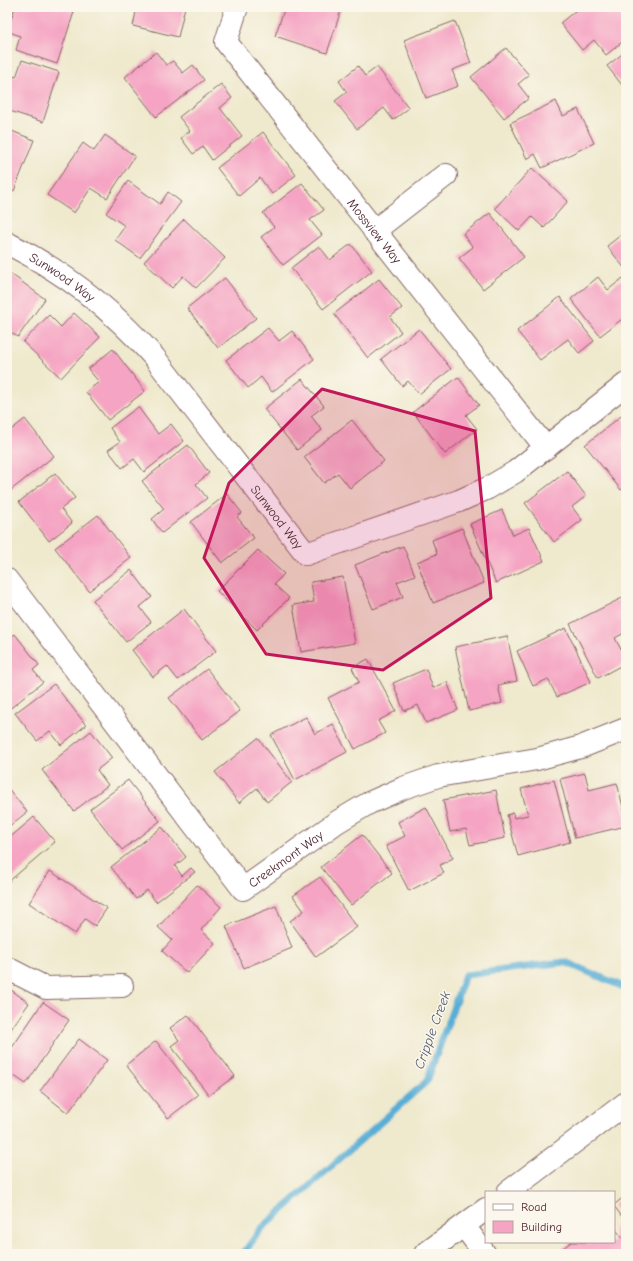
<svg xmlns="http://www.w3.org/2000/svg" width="633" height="1261" viewBox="0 0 633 1261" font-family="'Comic Neue',sans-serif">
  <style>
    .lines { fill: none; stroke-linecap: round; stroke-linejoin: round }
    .stream { stroke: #59aed5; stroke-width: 7 }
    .building { fill: #f5a4c3 }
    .street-casing { stroke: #846664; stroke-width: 24 }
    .secondary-casing { stroke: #846664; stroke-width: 24 }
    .street { stroke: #fff; stroke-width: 22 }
    .secondary { stroke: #fff; stroke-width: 22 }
    .marked { fill: #c2185b; fill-opacity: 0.2; stroke: #c2185b; stroke-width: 3; stroke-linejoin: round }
    .labels { text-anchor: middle; stroke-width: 3; stroke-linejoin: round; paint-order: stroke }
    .street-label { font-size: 13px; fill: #4a1f2b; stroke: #fbf7ec }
    .water-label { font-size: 14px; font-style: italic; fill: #50586f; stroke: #fbf7ec }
  </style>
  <rect width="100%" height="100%" fill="#fbf7ec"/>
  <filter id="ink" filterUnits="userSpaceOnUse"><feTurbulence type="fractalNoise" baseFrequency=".025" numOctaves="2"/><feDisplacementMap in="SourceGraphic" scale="8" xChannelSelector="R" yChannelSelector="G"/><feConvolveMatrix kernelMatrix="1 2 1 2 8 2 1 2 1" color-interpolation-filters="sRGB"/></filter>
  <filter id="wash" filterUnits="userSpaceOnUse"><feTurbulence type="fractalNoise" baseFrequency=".012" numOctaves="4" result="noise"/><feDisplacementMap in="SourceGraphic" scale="16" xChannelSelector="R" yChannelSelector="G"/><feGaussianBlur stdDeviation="0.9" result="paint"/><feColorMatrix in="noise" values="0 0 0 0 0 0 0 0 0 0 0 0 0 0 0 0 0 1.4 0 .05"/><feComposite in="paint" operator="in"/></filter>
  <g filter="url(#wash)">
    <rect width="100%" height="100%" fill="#efe9cd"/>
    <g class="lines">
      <path class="stream" d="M 243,1254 L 261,1229 L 427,1081 L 465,975 L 565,962 L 626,988"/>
    </g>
    <g id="blocks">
      <path class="building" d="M 15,7 L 60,7 L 74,12 L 57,64 L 16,50 L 20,36 L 7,31 Z
        M 137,7 L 185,7 L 178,37 L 133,26 Z
        M 285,7 L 342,7 L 327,53 L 275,36 Z
        M 580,7 L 626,7 L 626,39 L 606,55 L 594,40 L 582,50 L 560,23 Z
        M 455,21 L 471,63 L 452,70 L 458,86 L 426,98 L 404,40 Z
        M 506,48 L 529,75 L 518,84 L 529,98 L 504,118 L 471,77 Z
        M 626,51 L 626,90 L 607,66 Z
        M 156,52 L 166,65 L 173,61 L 183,73 L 193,65 L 204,80 L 156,117 L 125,77 Z
        M 22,60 L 59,72 L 43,122 L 7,110 L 7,74 L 16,77 Z
        M 358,66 L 365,76 L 377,67 L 409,108 L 393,120 L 384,108 L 357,129 L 335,101 L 347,92 L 339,81 Z
        M 221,84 L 232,98 L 220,108 L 242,136 L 212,160 L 203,147 L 193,154 L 181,138 L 190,131 L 179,117 Z
        M 556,101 L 563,116 L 578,109 L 594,143 L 542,168 L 535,154 L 527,159 L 510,123 Z
        M 7,129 L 34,140 L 14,191 L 7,188 Z
        M 263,132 L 296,175 L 272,194 L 260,178 L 239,196 L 217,168 Z
        M 105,135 L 135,156 L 107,198 L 91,188 L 74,213 L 47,195 L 83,143 L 94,151 Z
        M 532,168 L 568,201 L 544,228 L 532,217 L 519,231 L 495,208 Z
        M 128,181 L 160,204 L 168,192 L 181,202 L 140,258 L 115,240 L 125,226 L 106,213 Z
        M 302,183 L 324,210 L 310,220 L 322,235 L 283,265 L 261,237 L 274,227 L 263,213 Z
        M 490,213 L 524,257 L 483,289 L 459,258 L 473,247 L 463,234 Z
        M 184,219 L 225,258 L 196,288 L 183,276 L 172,288 L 144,262 Z
        M 626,231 L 626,270 L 607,246 Z
        M 351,244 L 372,271 L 323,309 L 291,268 L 319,246 L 330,260 Z
        M 7,271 L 45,299 L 18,337 L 7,330 Z
        M 598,277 L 608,290 L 623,278 L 626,281 L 626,316 L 600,336 L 571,299 Z
        M 225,278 L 256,318 L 218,348 L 187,308 Z
        M 379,279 L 402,308 L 390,317 L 401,332 L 368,358 L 334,314 Z
        M 560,297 L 594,341 L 579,353 L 568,339 L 540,360 L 517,331 Z
        M 74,313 L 100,337 L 61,378 L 23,342 L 49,315 L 61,327 Z
        M 268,328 L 279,341 L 292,331 L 314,359 L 272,392 L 261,377 L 248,388 L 226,360 Z
        M 419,329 L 451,369 L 419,394 L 408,381 L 402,386 L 381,359 Z
        M 113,349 L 145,391 L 108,420 L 86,392 L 99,382 L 88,369 Z
        M 458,377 L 479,405 L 466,415 L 477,429 L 445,454 L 413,412 Z
        M 302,379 L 324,406 L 311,416 L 322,430 L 297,450 L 264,409 Z
        M 138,407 L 158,434 L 171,424 L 184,441 L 144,472 L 134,459 L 122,468 L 108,450 L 120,442 L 110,428 Z
        M 621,416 L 626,422 L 626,486 L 621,490 L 585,445 Z
        M 25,419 L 54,456 L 11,490 L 7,485 L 7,433 Z
        M 352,420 L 384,461 L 350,488 L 338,473 L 324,483 L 304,457 Z
        M 188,445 L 209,473 L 196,484 L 207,498 L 162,533 L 152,519 L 164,509 L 142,481 Z
        M 567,471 L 586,496 L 572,507 L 582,520 L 554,542 L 525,503 Z
        M 55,473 L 75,498 L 61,509 L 72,523 L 49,541 L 19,502 Z
        M 227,494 L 242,513 L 237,517 L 254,538 L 222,563 L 191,522 Z
        M 502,510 L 513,535 L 529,528 L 544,561 L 496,583 L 470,524 Z
        M 98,515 L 131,558 L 89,591 L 55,548 Z
        M 462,528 L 484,583 L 433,603 L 417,562 L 437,554 L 432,540 Z
        M 403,546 L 415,575 L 397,582 L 403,597 L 373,609 L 355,565 Z
        M 258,550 L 284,574 L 274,584 L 289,598 L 257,630 L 217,591 Z
        M 131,570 L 152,597 L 140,607 L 151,622 L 126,642 L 93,600 Z
        M 343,577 L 355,643 L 301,652 L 293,605 L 314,602 L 311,582 Z
        M 626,596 L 626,632 L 615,638 L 626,659 L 626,663 L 598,678 L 570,624 Z
        M 184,609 L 216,651 L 178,680 L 167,666 L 153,677 L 132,650 Z
        M 7,624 L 11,629 L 7,632 Z
        M 566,628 L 591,682 L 557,697 L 548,679 L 533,686 L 517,651 Z
        M 15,634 L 39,665 L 33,670 L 43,682 L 7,711 L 7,640 Z
        M 507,636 L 517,681 L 498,685 L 502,703 L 469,711 L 455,647 Z
        M 368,659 L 396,711 L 378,721 L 385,733 L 355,749 L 328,698 L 359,682 L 352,668 Z
        M 207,669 L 240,711 L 202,740 L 169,698 Z
        M 426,669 L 433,688 L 447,682 L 458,710 L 426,723 L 418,705 L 404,711 L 393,683 Z
        M 54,684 L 86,725 L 61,745 L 50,731 L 37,741 L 15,713 Z
        M 306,717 L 315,734 L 333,724 L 347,752 L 295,780 L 271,735 Z
        M 91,731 L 112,758 L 97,770 L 108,785 L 74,811 L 42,770 Z
        M 258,738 L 292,782 L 267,802 L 257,788 L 239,803 L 215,772 Z
        M 585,773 L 589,790 L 617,783 L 626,819 L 626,826 L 575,838 L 560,779 Z
        M 128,780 L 160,821 L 122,850 L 90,809 Z
        M 554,780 L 570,842 L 518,856 L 507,815 L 513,813 L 514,818 L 528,815 L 521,789 Z
        M 7,787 L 27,812 L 7,828 Z
        M 496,790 L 505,838 L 470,845 L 466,829 L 450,832 L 443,800 Z
        M 426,807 L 453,858 L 440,865 L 444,873 L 409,891 L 386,846 L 405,836 L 398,822 Z
        M 34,817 L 55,842 L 7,883 L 7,840 Z
        M 162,827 L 186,857 L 175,866 L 182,876 L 191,868 L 195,872 L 156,902 L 147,890 L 136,899 L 111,867 Z
        M 362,835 L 392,873 L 351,905 L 321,867 Z
        M 50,871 L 107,908 L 95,926 L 85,919 L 75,934 L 29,903 Z
        M 320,877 L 357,927 L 316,957 L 290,921 L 304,911 L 293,896 Z
        M 197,885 L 221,907 L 201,930 L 215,943 L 187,973 L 162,951 L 172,940 L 158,927 Z
        M 276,906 L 292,948 L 244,968 L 226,926 Z
        M 7,987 L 29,1003 L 7,1035 Z
        M 43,1002 L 69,1020 L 26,1084 L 7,1071 L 7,1055 Z
        M 188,1015 L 235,1076 L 209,1095 L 171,1046 L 179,1040 L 170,1028 Z
        M 79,1039 L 107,1060 L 68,1113 L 40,1091 Z
        M 156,1041 L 198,1095 L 168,1118 L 126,1065 Z
        M 626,1195 L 626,1222 L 614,1206 L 614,1205 Z
        M 614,1227 L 626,1243 L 626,1254 L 555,1254 L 571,1242 L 614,1242 Z"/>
    </g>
  </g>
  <g filter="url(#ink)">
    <use href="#blocks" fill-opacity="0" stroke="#846664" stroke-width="1"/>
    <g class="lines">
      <defs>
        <g id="street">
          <path id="s1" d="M 237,7 L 226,42 L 546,448"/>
          <path d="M 374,231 L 446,175"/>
          <path id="s2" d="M 7,243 C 65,272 112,309 154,357 L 306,554 L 459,501 L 488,488 L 515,472 L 626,384"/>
          <path id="s3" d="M 7,580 L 243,889 L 337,822 L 369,803 L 403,788 L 438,776 L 537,759 L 581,747 L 626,729"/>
          <path d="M 7,968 L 46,988 L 122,986"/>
          <path d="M 464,1226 L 485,1254"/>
        </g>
        <path id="secondary" d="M 508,1192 L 626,1103
          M 425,1254 L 486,1209"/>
      </defs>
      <use href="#street" class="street-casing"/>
      <use href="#secondary" class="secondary-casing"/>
      <use href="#street" class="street"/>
      <use href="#secondary" class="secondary"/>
    </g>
  </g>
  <path class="marked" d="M 322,389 L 475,431 L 491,598 L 383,670 L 266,654 L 204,558 L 229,483 Z"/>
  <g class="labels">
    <g class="street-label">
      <text dy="5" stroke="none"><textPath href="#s1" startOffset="277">Mossview Way</textPath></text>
      <text dy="5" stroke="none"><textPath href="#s2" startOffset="65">Sunwood Way</textPath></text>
      <text dy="5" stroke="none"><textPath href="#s2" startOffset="389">Sunwood Way</textPath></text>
      <text dy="5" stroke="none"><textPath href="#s3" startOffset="441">Creekmont Way</textPath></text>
    </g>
    <g class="water-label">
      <text transform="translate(432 1030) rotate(-70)" y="5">Cripple Creek</text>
    </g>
  </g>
  <rect width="633" height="1261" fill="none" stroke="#fbf7ec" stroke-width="24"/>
  <rect x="485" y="1191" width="130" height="52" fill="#fbf7ec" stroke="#b4a19f"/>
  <rect x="493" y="1204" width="20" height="6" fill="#ffffff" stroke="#b4a19f"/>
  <text x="521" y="1211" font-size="12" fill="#4a1f2b">Road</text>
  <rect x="493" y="1221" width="20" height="12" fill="#f5a4c3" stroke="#b4a19f"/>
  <text x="521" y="1231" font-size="12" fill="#4a1f2b">Building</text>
</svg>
